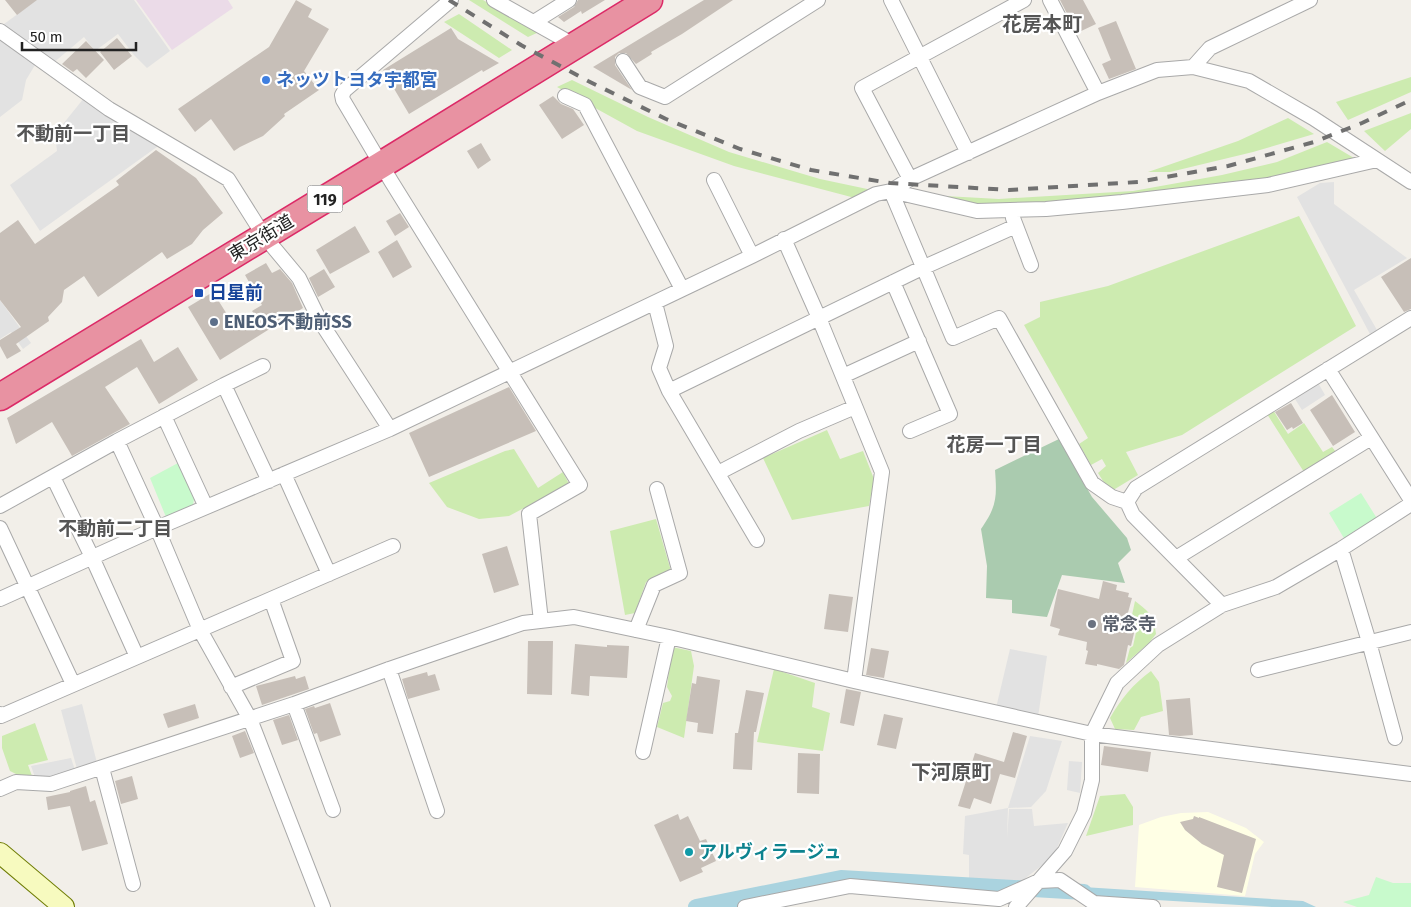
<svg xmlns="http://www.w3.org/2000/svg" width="1411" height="907" viewBox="0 0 1411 907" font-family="'Fira Sans','Noto Sans JP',sans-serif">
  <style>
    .industrial { fill: #ebdbe8 }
    .education { fill: #ffffe5 }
    .grass { fill: #cdebb0 }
    .cemetery { fill: #aacbaf }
    .park { fill: #c8facc }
    .parking { fill: #e2e2e2 }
    .water { fill: #aad3df }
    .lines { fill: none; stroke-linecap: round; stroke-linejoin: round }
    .canal { stroke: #aad3df; stroke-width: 16 }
    .building { fill: #c7bfb8 }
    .street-casing { stroke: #a9a9a9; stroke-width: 16 }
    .secondary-casing { stroke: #707d05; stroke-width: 22 }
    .highway-casing { stroke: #dc2a67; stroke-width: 29 }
    .street { stroke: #fff; stroke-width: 14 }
    .secondary { stroke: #f7fabf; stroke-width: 20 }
    .highway { stroke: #e892a2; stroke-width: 26 }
    .rail { stroke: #707070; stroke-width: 4; stroke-dasharray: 10 10; stroke-linecap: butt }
    .shop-dot { fill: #3f7fe0; stroke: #fff; stroke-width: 2 }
    .transit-dot { fill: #1a4fb4; stroke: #fff; stroke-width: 2 }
    .service-dot { fill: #5c6f8a; stroke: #fff; stroke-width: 2 }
    .worship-dot { fill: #6b7280; stroke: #fff; stroke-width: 2 }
    .culture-dot { fill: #0f9aa8; stroke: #fff; stroke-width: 2 }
    .labels { text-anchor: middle; stroke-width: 4.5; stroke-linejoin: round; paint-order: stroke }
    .shield { fill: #fff; stroke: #646464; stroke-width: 1 }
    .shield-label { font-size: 16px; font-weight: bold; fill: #222 }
    .shop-label { font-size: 18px; font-weight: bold; fill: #366cbe; stroke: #fff; text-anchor: start }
    .street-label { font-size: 18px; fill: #222; stroke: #fff }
    .transit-label { font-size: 18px; font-weight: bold; fill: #164399; stroke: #fff; text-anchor: start }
    .service-label { font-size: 18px; font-weight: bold; fill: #4e5e75; stroke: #fff; text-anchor: start }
    .worship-label { font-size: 18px; font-weight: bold; fill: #5b616d; stroke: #fff; text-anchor: start }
    .culture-label { font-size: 18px; font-weight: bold; fill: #0d838f; stroke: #fff; text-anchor: start }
    .neighbourhood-label { font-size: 19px; font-weight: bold; fill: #555; stroke: #fff }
    .quarter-label { font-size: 20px; font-weight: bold; fill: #555; stroke: #fff }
  </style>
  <rect width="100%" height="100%" fill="#f2efe9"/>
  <path class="industrial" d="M 136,0 L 228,0 L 233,8 L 172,50 Z"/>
  <path class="education" d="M 1208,812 L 1246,828 L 1264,842 L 1255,854 L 1245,896 L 1135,887 L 1139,825 L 1161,817 L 1181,813 Z"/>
  <path class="grass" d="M 469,0 L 483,0 L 539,32 L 528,37 Z
    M 459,14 L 512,50 L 499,58 L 444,22 Z
    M 1411,77 L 1411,92 L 1348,120 L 1336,102 Z
    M 572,80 L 648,117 L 729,152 L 820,179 L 872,190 L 855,198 L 734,166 L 637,131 L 557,87 Z
    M 1411,113 L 1411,129 L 1385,151 L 1364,131 Z
    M 1288,118 L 1314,134 L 1253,152 L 1170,172 L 1148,172 L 1238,141 Z
    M 1327,142 L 1359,161 L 1268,181 L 1064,204 L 975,204 L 927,195 L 999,199 L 1133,191 L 1222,175 L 1277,162 Z
    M 1299,216 L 1356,326 L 1182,435 L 1126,452 L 1138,475 L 1110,492 L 1098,473 L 1106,466 L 1102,459 L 1091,465 L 1079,444 L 1088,438 L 1024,325 L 1040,317 L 1040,302 L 1108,286 Z
    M 1273,410 L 1288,434 L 1304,423 L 1323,452 L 1332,447 L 1336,452 L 1304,472 L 1267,414 Z
    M 827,430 L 840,459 L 863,451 L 874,479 L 869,506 L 792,520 L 763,458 Z
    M 514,449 L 538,488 L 563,472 L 569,484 L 509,516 L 479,519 L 447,507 L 429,483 L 505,451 Z
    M 656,519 L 671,571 L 646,582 L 635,613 L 625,615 L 610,531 Z
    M 1135,601 C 1150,612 1154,617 1156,634 L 1149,643 L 1126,663 L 1130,648 L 1133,646 L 1137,628 L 1132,615 Z
    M 672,647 L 691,651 L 694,666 L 684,738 L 657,727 L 663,703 L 670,701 L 672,696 L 667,687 Z
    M 774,669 L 815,683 L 812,707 L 830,713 L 823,751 L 757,742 Z
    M 1151,671 L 1159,682 L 1163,711 L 1141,717 L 1134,730 L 1115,729 L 1110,718 C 1121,699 1133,684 1151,671 Z
    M 35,723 L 48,760 L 28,765 L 32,776 L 18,775 L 10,771 L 2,748 L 2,736 Z
    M 1125,794 L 1133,807 L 1133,825 L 1086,836 L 1100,796 Z"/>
  <path class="cemetery" d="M 1059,439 L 1092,497 L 1127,538 L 1131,550 L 1118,563 L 1125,583 L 1062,575 L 1047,617 L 1012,613 L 1012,600 L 986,598 L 987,566 L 981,529 C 997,506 997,497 995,470 Z"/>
  <path class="park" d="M 178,463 L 194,499 L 193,505 L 166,517 L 150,478 Z
    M 1361,493 L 1378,520 L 1345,540 L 1329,513 Z
    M 1376,877 L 1393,883 L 1411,883 L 1411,907 L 1357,907 L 1343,902 L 1369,895 Z"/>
  <path class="parking" d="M 27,0 L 134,0 L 170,51 L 147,68 L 134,55 L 118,34 L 95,51 L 84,37 L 52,64 L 0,27 L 30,5 Z
    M 0,39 L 29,60 L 35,65 L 26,80 L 22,100 L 0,117 Z
    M 84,98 L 161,144 L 40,231 L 10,185 L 57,151 L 55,134 Z
    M 1334,182 L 1334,204 L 1407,258 L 1354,290 L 1377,330 L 1370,334 L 1297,197 L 1320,183 Z
    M 0,300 L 31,343 L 23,349 L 11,332 L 0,339 Z
    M 1317,381 L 1325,395 L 1302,410 L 1293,396 Z
    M 1010,649 L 1047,656 L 1038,717 L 996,708 Z
    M 82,704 L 97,763 L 77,769 L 61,710 Z
    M 1030,736 L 1062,741 L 1046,791 L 1031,807 L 1008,808 L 1007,839 L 1009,809 L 1032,809 L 1034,826 L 1068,823 L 1053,857 L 1019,883 L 969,880 L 969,855 L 963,854 L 965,816 L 1008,808 Z
    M 71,758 L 75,770 L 47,777 L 35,777 L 31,766 Z
    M 1069,761 L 1082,762 L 1080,793 L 1067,790 Z"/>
  <path class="water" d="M 1083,887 L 1303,901 L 1316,907 L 1272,907 L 1091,896 Z"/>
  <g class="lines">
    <path class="canal" d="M 696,907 L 841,878 L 1084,892"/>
  </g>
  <path class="building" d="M 5,0 L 37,0 L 17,15 Z
    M 296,0 L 312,9 L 308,17 L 329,29 L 304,71 L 319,90 L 284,114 L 285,116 L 263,136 L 240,147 L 234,151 L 211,119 L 195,132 L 178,109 L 269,47 Z
    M 578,0 L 605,0 L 582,14 L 581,11 L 564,22 L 558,17 L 574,7 Z
    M 704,0 L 733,0 L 682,34 L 651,52 L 652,54 L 636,64 L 626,53 L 619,53 L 615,57 L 615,65 L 632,90 L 593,67 Z
    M 1060,0 L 1083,0 L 1096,24 L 1077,33 Z
    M 1116,21 L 1136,69 L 1109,79 L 1102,64 L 1111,60 L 1098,28 Z
    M 451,28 L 458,39 L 499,63 L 483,72 L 482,70 L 409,114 L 383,70 Z
    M 117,38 L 132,56 L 114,70 L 100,52 Z
    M 86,41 L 104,60 L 86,78 L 77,69 L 73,72 L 62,64 Z
    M 553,96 L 561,104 L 573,109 L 584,125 L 562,139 L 539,105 Z
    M 481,143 L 491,160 L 478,169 L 467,151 Z
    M 156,150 L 196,178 L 223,213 L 203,230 L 192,244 L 167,259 L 162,252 L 98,297 L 84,276 L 64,290 L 62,302 L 48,317 L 49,321 L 16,344 L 21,351 L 7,359 L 0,346 L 0,340 L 21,327 L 0,300 L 0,233 L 18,220 L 35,244 L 119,185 L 116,181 Z
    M 400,213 L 409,227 L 395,236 L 386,221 Z
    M 355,226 L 370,252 L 330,274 L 316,250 Z
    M 397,240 L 412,267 L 393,278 L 378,252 Z
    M 1411,258 L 1411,309 L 1404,312 L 1381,277 Z
    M 266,263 L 272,273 L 280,269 L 292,283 L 303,308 L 220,360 L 188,307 L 213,292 L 235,327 L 255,315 L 252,311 L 262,305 L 245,275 Z
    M 324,269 L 335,287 L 318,297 L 309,278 Z
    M 141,339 L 154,362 L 178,347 L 198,380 L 159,404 L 137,367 L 105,387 L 130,424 L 72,456 L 52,422 L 16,444 L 7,418 Z
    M 509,387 L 536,431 L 429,477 L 409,433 Z
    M 1332,395 L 1355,432 L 1333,446 L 1310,410 Z
    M 1291,403 L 1303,423 L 1293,429 L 1292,427 L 1287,430 L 1275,412 Z
    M 507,546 L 519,585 L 494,593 L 482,554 Z
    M 1103,581 L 1117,585 L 1116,590 L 1129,593 L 1128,597 L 1132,598 L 1126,620 L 1134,621 L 1133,628 L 1135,629 L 1131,646 L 1128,645 L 1124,665 L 1119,669 L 1097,664 L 1097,666 L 1085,664 L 1088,651 L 1086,650 L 1087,642 L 1058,635 L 1060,629 L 1050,626 L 1058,589 L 1099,599 Z
    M 829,594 L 853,597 L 848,632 L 824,629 Z
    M 528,641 L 553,641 L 552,695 L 527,694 Z
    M 575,644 L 607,647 L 607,645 L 629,646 L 627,678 L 590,676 L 589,696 L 571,694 Z
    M 871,648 L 889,651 L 884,678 L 866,675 Z
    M 427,672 L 428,676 L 435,674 L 440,690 L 408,699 L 402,679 Z
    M 295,676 L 296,679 L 305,676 L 309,689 L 262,705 L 256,686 Z
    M 697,676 L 720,680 L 713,734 L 697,732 L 698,723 L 686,721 L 692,683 L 696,684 Z
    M 846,689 L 861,692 L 854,726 L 840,723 Z
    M 746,690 L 764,693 L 756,732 L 754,732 L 752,770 L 733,769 L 735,733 L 738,733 Z
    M 1190,698 L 1193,735 L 1180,736 L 1169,735 L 1166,700 Z
    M 330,703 L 341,735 L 320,742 L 317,733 L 314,734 L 305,709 L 314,706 L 315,708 Z
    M 195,704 L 199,718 L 168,728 L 163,714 Z
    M 884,714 L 903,718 L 896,749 L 877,745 Z
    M 289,715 L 298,740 L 282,745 L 273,720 Z
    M 245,731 L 254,753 L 240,758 L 232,736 Z
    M 1013,732 L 1027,736 L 1015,778 L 1000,774 L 991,804 L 974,798 L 970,809 L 958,806 L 975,753 L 1004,762 Z
    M 1104,746 L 1151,752 L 1148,772 L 1101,765 Z
    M 798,753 L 820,754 L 819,794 L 797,793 Z
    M 132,776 L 138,799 L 121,804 L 115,781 Z
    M 86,786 L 90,802 L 95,800 L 108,844 L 82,851 L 70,806 L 48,810 L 46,797 L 70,792 L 70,791 Z
    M 678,814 L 680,820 L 688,816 L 700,841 L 706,839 L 716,861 L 701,868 L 703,872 L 680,882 L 654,825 Z
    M 1194,816 L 1199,818 L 1199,817 L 1256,839 L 1242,893 L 1217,887 L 1224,855 L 1202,844 L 1185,830 L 1180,822 L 1193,819 Z"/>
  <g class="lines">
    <defs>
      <path id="street" d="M 451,0 L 345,90 L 342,95 L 343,100 L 391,181 L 580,485 L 529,514 L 541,621
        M 494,0 L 574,45
        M 891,0 L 968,153
        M 1050,0 L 1098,93
        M 534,22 L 569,0
        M 0,31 L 109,109 L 228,179 L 264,236 L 299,278 L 320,321 L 390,429
        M 623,61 L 640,87 L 665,97 L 818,0
        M 1193,67 L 1249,81 L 1313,118 L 1411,182
        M 565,96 L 585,105 L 682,289
        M 910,179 L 862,88 L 1024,0
        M 714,180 L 752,256
        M 891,191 L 953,338 L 999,318 L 1092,483 L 1112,497 L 1127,502 L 1133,515 L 1222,605
        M 891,191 L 977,211 L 1046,209 L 1122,202 L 1268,185 L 1377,160
        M 1013,218 L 1031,265
        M 784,239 L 819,318 L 882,472 L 854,681
        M 893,282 L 950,414 L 910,431
        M 655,303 L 666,346 L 659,368 L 669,391 L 757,540
        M 263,366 L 224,385 L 269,481
        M 1328,369 L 1411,500
        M 843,376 L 919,341
        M 669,391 L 922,268 L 1016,226
        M 164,416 L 206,507
        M 117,441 L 157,528 L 200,630 L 250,719 L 323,907
        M 718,473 L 799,431 L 855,407
        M 284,474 L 329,574
        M 53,477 L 92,557 L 137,657
        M 1127,502 L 1136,488 L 1411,318
        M 0,506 L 117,441 L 224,385
        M 0,528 L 73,684
        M 1341,549 L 1369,642 L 1395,738
        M 1176,558 L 1371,438
        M 0,599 L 157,528 L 390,429 L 752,256 L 876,194 L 891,191 L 910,179 L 1098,93 L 1157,70 L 1193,67 L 1210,48 L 1310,0
        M 636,630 L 654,585 L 680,573 L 657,489
        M 389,669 L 437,811
        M 1258,670 L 1411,632
        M 231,687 L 293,661 L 271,599 L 393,546
        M 294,704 L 333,810
        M 0,714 L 1,716 L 271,599
        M 643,752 L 669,637
        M 102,768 L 133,884
        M 0,789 L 16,782 L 51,784 L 294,704 L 389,669 L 523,623 L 574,617 L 669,637 L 854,681 L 1092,734 L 1411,774
        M 745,907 L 850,886 L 999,899 L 1039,881 L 1060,880 L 1094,903 L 1153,907
        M 1016,907 L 1065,851 L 1084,813 L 1092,780 L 1092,734 L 1117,683 L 1158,645 L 1222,605 L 1276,587 L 1341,549 L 1411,504"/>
      <path id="secondary" d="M 0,853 L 64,907"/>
      <path id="highway" d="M 0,397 L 381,165 L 649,0"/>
    </defs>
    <use href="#street" class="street-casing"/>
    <use href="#secondary" class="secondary-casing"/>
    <use href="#highway" class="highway-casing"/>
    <use href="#street" class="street"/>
    <use href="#secondary" class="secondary"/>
    <use href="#highway" class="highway"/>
    <path class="rail" d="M 449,0 L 521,45 L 588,81 L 666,119 L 740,149 L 811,170 L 890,183 L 1009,190 L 1138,182 L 1228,166 L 1314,142 L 1362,123 L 1411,100"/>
  </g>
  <circle class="shop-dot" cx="266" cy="80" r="5"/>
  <rect class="transit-dot" x="194" y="288" width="10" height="10" rx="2.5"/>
  <circle class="service-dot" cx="214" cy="322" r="5"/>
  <circle class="worship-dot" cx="1092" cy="624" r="5"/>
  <circle class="culture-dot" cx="689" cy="852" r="5"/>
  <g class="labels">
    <rect class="shield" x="307.5" y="185.5" width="35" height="27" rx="4"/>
    <g class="shield-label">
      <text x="325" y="205">119</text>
    </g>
    <g class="shop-label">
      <text x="276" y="86">ネッツトヨタ宇都宮</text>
    </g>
    <g class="street-label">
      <text transform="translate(261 238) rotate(-31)" y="6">東京街道</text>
    </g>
    <g class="transit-label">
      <text x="209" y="299">日星前</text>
    </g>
    <g class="service-label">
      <text x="224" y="328">ENEOS不動前SS</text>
    </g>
    <g class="worship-label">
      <text x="1102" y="630">常念寺</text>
    </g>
    <g class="culture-label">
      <text x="699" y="858">アルヴィラージュ</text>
    </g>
    <g class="neighbourhood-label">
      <text x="73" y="140">不動前一丁目</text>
      <text x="994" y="451">花房一丁目</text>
      <text x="115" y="535">不動前二丁目</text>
    </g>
    <g class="quarter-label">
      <text x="1042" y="31">花房本町</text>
      <text x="951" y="779">下河原町</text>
    </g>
  </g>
  <path d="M22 42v8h114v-8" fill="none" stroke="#222222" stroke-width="2.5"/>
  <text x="30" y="42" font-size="15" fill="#222222" stroke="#ffffff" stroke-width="4" paint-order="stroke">50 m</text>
</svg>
